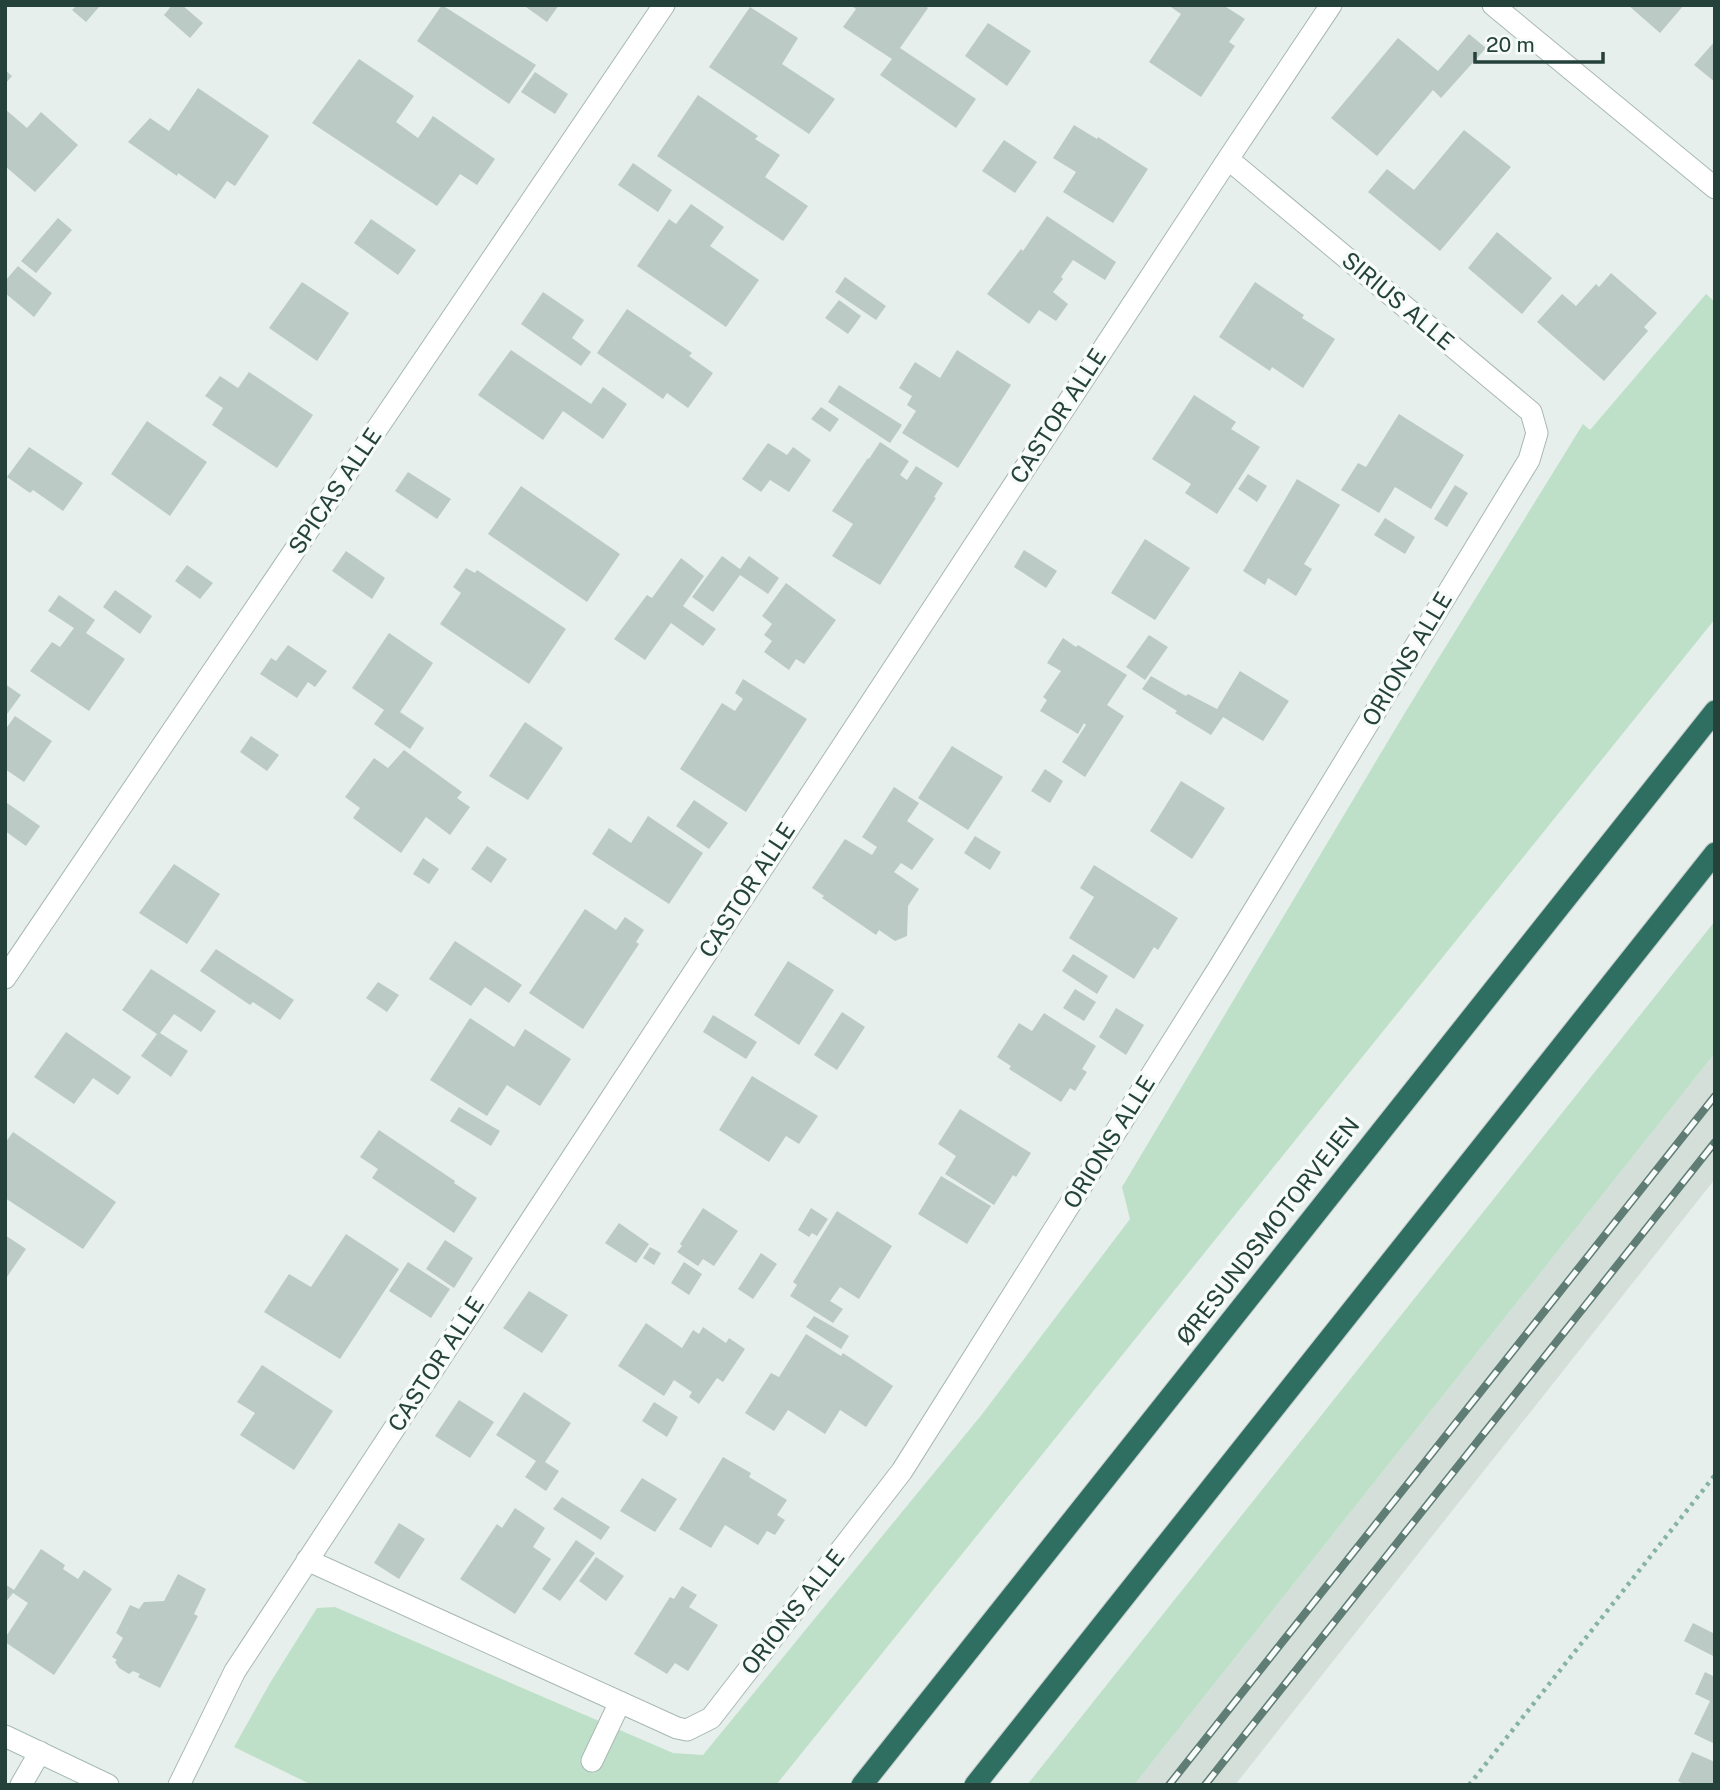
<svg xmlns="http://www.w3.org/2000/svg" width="1720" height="1790" viewBox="0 0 1720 1790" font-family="'Public Sans',sans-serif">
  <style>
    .built { fill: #d4dfda }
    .green { fill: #bfe0c8 }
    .building { fill: #bbcac4 }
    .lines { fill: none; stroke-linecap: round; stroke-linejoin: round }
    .lane-casing { stroke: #a8b8b2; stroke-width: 23 }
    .street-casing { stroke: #a8b8b2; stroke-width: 23 }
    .secondary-casing { stroke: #a4bbb3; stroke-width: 23 }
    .highway-casing { stroke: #c2cac8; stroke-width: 23 }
    .path { stroke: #86b3a5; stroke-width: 4.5; stroke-dasharray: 3.5 5; stroke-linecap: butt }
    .lane { stroke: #fff; stroke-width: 21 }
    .street { stroke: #fff; stroke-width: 21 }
    .secondary { stroke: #fff; stroke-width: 21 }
    .highway { stroke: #2f6f62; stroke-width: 21 }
    .rail-casing { stroke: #5f7d75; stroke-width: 8 }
    .rail { stroke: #f7fbf9; stroke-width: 5; stroke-dasharray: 16; stroke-linecap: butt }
    .labels { text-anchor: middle; stroke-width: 7; stroke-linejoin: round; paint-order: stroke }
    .street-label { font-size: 23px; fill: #24423a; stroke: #f7fbf9 }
  </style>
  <rect width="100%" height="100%" fill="#e6efeb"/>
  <path class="built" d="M 1715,1053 L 1715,1179 L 1235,1785 L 1134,1785 Z"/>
  <path class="green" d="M 1706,294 L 1715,302 L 1715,619 L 776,1785 L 312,1785 L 234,1747 L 270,1683 L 317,1608 L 335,1607 L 673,1753 L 703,1755 L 983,1413 L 1130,1219 L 1122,1187 L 1406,711 L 1583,424 L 1590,430 Z
    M 1715,921 L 1715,1053 L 1134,1785 L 1027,1785 Z"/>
  <path class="building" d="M 77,5 L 97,5 L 99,7 L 86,22 L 72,10 Z
    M 172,5 L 182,5 L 203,23 L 190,38 L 164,15 Z
    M 442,5 L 536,65 L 509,104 L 417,41 Z
    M 523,5 L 559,5 L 547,22 Z
    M 850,5 L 925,5 L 928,8 L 900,48 L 976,99 L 956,128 L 880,75 L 892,59 L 843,27 L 856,9 Z
    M 1168,5 L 1223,5 L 1245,19 L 1229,42 L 1235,46 L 1201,97 L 1149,62 L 1181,14 Z
    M 1628,5 L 1684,5 L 1660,33 Z
    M 750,7 L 798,38 L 782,64 L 835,99 L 809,134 L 709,67 Z
    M 988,23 L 1031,51 L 1007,86 L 965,56 Z
    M 1469,34 L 1486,48 L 1441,98 L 1433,90 L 1377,156 L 1331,118 L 1398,38 L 1438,71 Z
    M 1715,41 L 1715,82 L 1694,65 Z
    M 359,59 L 414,96 L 396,122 L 418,138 L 433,116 L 495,159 L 477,185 L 460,174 L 437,206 L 312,123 Z
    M 5,70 L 12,76 L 5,84 Z
    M 535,72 L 568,94 L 555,114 L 521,92 Z
    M 198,88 L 269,136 L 235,186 L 227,181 L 215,199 L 178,173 L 177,176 L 128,142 L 150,118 L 169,131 Z
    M 698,95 L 758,136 L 755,139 L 780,155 L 765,177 L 808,206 L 783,241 L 657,156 Z
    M 5,109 L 27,128 L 41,112 L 78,145 L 35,192 L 5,166 Z
    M 1074,125 L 1097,139 L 1098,137 L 1148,169 L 1113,223 L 1063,192 L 1076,172 L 1053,158 Z
    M 1464,130 L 1511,167 L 1440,251 L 1368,192 L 1387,169 L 1414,190 Z
    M 1004,140 L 1037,162 L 1015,193 L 982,171 Z
    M 633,163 L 672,190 L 658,212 L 618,185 Z
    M 691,204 L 724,227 L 710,246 L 759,280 L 726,327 L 637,266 L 669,219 L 676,224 Z
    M 1047,216 L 1116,262 L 1105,280 L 1073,260 L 1061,277 L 1063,279 L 1053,292 L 1068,304 L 1056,321 L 1039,310 L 1029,324 L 987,294 L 1021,249 L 1023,251 Z
    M 58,218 L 72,230 L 36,273 L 21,261 Z
    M 371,219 L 416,250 L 398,275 L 354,243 Z
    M 1497,232 L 1552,278 L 1522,314 L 1468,268 Z
    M 18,266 L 52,293 L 34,317 L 5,293 L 5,281 Z
    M 1611,273 L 1657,313 L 1644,327 L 1648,331 L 1604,381 L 1537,322 L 1562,294 L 1576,306 L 1596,284 L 1599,287 Z
    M 845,277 L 886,306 L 876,320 L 835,292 Z
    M 302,282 L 349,313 L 317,361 L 269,328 Z
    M 1255,282 L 1304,315 L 1302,318 L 1335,339 L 1303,388 L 1272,367 L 1270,371 L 1219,337 Z
    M 543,292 L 584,320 L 572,338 L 591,352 L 581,366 L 521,324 Z
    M 839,300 L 861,316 L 848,334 L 825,318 Z
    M 627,309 L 692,353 L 689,356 L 713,373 L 688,408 L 667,393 L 663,399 L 597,353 Z
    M 511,350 L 591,404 L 603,387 L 627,404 L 603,439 L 563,411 L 543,440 L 478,395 Z
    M 957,350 L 1011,385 L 958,468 L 902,433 L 916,411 L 907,405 L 912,396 L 899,388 L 915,362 L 940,378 Z
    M 249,372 L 313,415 L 277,468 L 212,425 L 223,408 L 205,396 L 220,376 L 238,388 Z
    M 839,385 L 902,425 L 890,443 L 828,402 Z
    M 1194,395 L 1236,422 L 1231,429 L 1260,447 L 1217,514 L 1185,493 L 1191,484 L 1152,459 Z
    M 821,407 L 839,419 L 830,432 L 811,419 Z
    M 1399,414 L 1464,455 L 1431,509 L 1395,487 L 1379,513 L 1341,490 L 1358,463 L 1366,467 Z
    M 147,421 L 207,462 L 170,516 L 111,474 Z
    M 880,442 L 909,461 L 900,475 L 907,480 L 916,466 L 943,483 L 934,497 L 936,498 L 880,585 L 832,556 L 853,524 L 832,511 L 868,458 L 869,459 Z
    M 768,443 L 787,455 L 793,447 L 811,460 L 789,492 L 770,480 L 761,492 L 742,479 Z
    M 29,447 L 83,483 L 63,511 L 33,490 L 30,493 L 7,477 Z
    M 408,472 L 451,499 L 437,519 L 395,491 Z
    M 1248,474 L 1267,486 L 1257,502 L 1238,489 Z
    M 1297,479 L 1340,505 L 1304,564 L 1312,569 L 1296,596 L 1268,578 L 1265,585 L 1243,571 Z
    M 1455,485 L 1468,493 L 1447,527 L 1434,519 Z
    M 521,486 L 620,554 L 587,602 L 488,534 Z
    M 1385,518 L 1415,537 L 1405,554 L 1374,535 Z
    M 1145,539 L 1190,568 L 1155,620 L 1111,593 Z
    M 1024,550 L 1057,571 L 1046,588 L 1014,567 Z
    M 346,551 L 385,578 L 372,599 L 332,571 Z
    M 722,556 L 740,569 L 749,556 L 779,578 L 768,594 L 740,575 L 713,612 L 692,597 Z
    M 681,558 L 704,576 L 683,606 L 716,629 L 703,646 L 671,623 L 645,660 L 614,639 L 647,595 L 652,598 Z
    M 187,565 L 213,583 L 200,599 L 175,581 Z
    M 466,568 L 475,573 L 477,570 L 566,629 L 529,684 L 440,624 L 461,593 L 453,587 Z
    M 786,583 L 836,620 L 804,664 L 796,659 L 789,670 L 764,652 L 772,641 L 764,635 L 772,624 L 762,616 Z
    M 115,590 L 152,616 L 140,634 L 103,607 Z
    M 59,595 L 95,620 L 86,633 L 125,659 L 89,711 L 30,671 L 52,642 L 60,647 L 74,628 L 48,611 Z
    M 389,633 L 433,663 L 400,712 L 424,728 L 410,749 L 374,724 L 384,710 L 352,688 Z
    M 1149,635 L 1168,647 L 1145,680 L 1126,667 Z
    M 1063,638 L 1076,647 L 1078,645 L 1127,675 L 1107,705 L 1124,716 L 1085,777 L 1062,762 L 1086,725 L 1084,723 L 1078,734 L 1040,711 L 1047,700 L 1043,697 L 1061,671 L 1047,663 Z
    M 288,645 L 327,671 L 315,687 L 308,682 L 297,698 L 260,674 L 271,658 L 276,661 Z
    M 1240,671 L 1289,701 L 1263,741 L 1223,717 L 1211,735 L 1175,713 L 1177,711 L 1142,689 L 1151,676 L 1186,696 L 1188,694 L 1217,709 Z
    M 743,679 L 807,719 L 746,812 L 680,769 L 722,703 L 735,711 L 743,699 L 735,693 Z
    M 5,684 L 21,695 L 7,714 L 5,712 Z
    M 15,716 L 52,741 L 24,782 L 5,769 L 5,730 Z
    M 525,722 L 563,748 L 528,800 L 489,776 Z
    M 251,736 L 279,755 L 267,771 L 240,752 Z
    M 952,746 L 1003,777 L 968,830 L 918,798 Z
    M 404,750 L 462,792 L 457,798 L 470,807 L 450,835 L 426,817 L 401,853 L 353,818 L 360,808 L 345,797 L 374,758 L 388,768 Z
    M 1045,769 L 1063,781 L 1050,803 L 1031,791 Z
    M 1181,781 L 1225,808 L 1192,859 L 1150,831 Z
    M 894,787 L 919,803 L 907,821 L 934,839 L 912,870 L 901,863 L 894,872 L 919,889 L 908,906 L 907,936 L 895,941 L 879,930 L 876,935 L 822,898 L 824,896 L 812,888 L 845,839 L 872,855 L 877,847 L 862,837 Z
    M 694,800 L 728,823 L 709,849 L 676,826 Z
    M 7,803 L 40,826 L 26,846 L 5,831 L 5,805 Z
    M 648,816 L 703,853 L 669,904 L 592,854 L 609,828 L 631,843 Z
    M 975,836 L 1001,852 L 990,870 L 964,853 Z
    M 487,846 L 507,859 L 491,883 L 471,869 Z
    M 423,858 L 439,869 L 429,884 L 413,874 Z
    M 174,864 L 220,894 L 187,944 L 139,913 Z
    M 1094,865 L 1178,918 L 1158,950 L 1154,947 L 1134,979 L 1069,938 L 1094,897 L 1080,888 Z
    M 585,909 L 616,930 L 625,917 L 644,930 L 636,942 L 639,944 L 583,1029 L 529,993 Z
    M 455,941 L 522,985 L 509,1003 L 485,987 L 471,1006 L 429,979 Z
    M 216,949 L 294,1000 L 280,1020 L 253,1002 L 250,1005 L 200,971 Z
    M 1073,954 L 1108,976 L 1097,994 L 1062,971 Z
    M 788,961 L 834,990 L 799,1045 L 754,1015 Z
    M 151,969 L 216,1011 L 201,1032 L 174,1014 L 160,1033 L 188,1051 L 171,1077 L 141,1056 L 157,1034 L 122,1010 Z
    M 378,982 L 399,995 L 387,1012 L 366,998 Z
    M 1075,989 L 1096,1002 L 1084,1021 L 1063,1008 Z
    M 1116,1008 L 1144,1025 L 1126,1055 L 1099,1037 Z
    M 842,1012 L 865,1027 L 837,1070 L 814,1055 Z
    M 1044,1013 L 1096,1046 L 1082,1069 L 1087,1072 L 1075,1091 L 1070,1088 L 1061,1102 L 1009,1069 L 1011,1066 L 997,1057 L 1019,1023 L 1032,1031 Z
    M 713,1015 L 757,1042 L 746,1059 L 703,1032 Z
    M 470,1018 L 514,1047 L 525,1029 L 571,1059 L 540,1106 L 507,1085 L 487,1116 L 430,1080 Z
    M 66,1032 L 131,1077 L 118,1095 L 93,1078 L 74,1104 L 34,1077 Z
    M 752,1076 L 818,1116 L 799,1144 L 786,1136 L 769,1162 L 719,1130 Z
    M 459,1107 L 500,1131 L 491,1146 L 450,1121 Z
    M 960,1109 L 1031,1153 L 1016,1177 L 1013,1175 L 994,1205 L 945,1174 L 956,1156 L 938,1144 Z
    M 379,1130 L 455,1181 L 454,1183 L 477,1198 L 454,1233 L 372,1178 L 378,1169 L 360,1157 Z
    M 13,1132 L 116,1202 L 83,1249 L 5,1198 L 5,1143 Z
    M 941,1176 L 991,1206 L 967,1244 L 918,1214 Z
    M 703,1208 L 738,1231 L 714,1266 L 703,1259 L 698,1266 L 677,1252 L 682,1246 L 680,1244 Z
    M 811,1208 L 828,1219 L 817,1236 L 812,1233 L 809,1237 L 798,1230 Z
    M 837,1211 L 892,1246 L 859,1299 L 840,1287 L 830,1301 L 843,1309 L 833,1323 L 790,1296 L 797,1285 L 793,1282 Z
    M 619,1223 L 649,1244 L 636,1263 L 605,1243 Z
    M 346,1234 L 399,1269 L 340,1359 L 264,1312 L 289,1274 L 311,1287 Z
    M 5,1235 L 26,1249 L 5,1280 Z
    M 445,1240 L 473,1258 L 454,1288 L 426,1269 Z
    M 650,1247 L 661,1253 L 654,1265 L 643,1258 Z
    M 761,1253 L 777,1264 L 753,1299 L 738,1289 Z
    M 408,1262 L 450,1289 L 431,1318 L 389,1291 Z
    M 684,1262 L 702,1274 L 689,1295 L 671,1283 Z
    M 529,1291 L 568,1315 L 542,1353 L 503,1328 Z
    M 814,1316 L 849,1336 L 841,1349 L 806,1327 Z
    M 646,1323 L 682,1348 L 693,1330 L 699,1334 L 703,1327 L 726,1343 L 729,1338 L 745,1349 L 723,1382 L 717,1378 L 699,1404 L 689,1397 L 692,1392 L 674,1380 L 664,1396 L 618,1366 Z
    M 806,1334 L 841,1356 L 843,1353 L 893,1386 L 866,1427 L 840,1410 L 825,1434 L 788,1410 L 774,1431 L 745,1413 L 771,1373 L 779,1377 Z
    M 262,1365 L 333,1411 L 294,1470 L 240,1435 L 255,1413 L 237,1402 Z
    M 524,1392 L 571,1423 L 545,1462 L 559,1471 L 546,1491 L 525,1477 L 536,1461 L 496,1435 Z
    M 459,1400 L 494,1422 L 470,1458 L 435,1436 Z
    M 654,1402 L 678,1417 L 667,1437 L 642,1421 Z
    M 723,1457 L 751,1473 L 749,1477 L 787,1500 L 777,1515 L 785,1520 L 775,1535 L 767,1531 L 758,1545 L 725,1525 L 711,1548 L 679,1529 Z
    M 642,1478 L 677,1499 L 655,1532 L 620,1511 Z
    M 562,1497 L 610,1527 L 601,1540 L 553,1509 Z
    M 515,1508 L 545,1528 L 533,1547 L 551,1559 L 515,1614 L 460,1579 L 497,1524 L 502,1528 Z
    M 399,1523 L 425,1539 L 399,1579 L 374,1563 Z
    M 576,1540 L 595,1553 L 560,1601 L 542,1589 Z
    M 41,1549 L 65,1565 L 63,1569 L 78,1579 L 84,1570 L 112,1589 L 54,1675 L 5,1642 L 5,1638 L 28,1603 L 13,1593 L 5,1603 L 5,1584 L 14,1590 Z
    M 596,1557 L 624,1576 L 606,1601 L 579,1581 Z
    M 178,1574 L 206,1589 L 194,1614 L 198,1616 L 160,1688 L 138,1677 L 140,1674 L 133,1671 L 129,1674 L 119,1668 L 115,1662 L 117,1660 L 112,1657 L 123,1638 L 116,1633 L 130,1605 L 139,1609 L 144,1602 L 164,1601 Z
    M 682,1586 L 697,1595 L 689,1607 L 718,1625 L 688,1671 L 675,1663 L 667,1674 L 634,1654 L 670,1597 L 674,1599 Z
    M 1693,1623 L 1715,1634 L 1715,1657 L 1684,1641 Z
    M 1705,1672 L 1715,1677 L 1715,1744 L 1694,1734 L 1710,1701 L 1695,1694 Z
    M 1692,1752 L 1715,1762 L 1715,1785 L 1685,1785 L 1678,1781 Z"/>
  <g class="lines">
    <defs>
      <path id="lane" d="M 21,1785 L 40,1752"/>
      <path id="street" d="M 1493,5 L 1715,188
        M 5,978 L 664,5
        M 307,1560 L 677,1728 L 687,1730 L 711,1718 L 902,1471 L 1220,966 L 1529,460 L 1537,433 L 1531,412 L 1228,159
        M 592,1761 L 620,1702
        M 179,1785 L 235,1671 L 1228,159 L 1331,5"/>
      <path id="secondary" d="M 5,1736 L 108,1785"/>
      <path id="highway" d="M 862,1785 L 1715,711
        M 975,1785 L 1715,853"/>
    </defs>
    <use href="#lane" class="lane-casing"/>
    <use href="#street" class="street-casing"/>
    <use href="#secondary" class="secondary-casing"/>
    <use href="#highway" class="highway-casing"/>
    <path class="path" d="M 1469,1785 L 1715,1475"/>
    <use href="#lane" class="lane"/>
    <use href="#street" class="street"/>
    <use href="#secondary" class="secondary"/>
    <use href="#highway" class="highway"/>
    <defs>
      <path id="rail" d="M 1169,1785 L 1715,1096
        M 1205,1785 L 1715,1142"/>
    </defs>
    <use href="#rail" class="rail-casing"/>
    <use href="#rail" class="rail"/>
  </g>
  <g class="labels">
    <g class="street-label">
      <text transform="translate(1398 301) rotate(40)" y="8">SIRIUS ALLE</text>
      <text transform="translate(1058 416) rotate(-57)" y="8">CASTOR ALLE</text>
      <text transform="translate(335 491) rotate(-56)" y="8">SPICAS ALLE</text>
      <text transform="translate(1407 659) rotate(-59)" y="8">ORIONS ALLE</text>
      <text transform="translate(747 890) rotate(-57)" y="8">CASTOR ALLE</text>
      <text transform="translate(1109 1142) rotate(-58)" y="8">ORIONS ALLE</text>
      <text transform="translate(1268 1231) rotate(-52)" y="8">ØRESUNDSMOTORVEJEN</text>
      <text transform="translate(436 1364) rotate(-57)" y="8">CASTOR ALLE</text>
      <text transform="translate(793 1612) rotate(-52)" y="8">ORIONS ALLE</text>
    </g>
  </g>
  <rect width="1720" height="1790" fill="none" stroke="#24423a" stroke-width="14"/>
  <path d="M1475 52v10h128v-10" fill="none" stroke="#24423a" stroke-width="3.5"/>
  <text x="1486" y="52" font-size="21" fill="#24423a" stroke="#f7fbf9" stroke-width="5" paint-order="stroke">20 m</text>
</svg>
